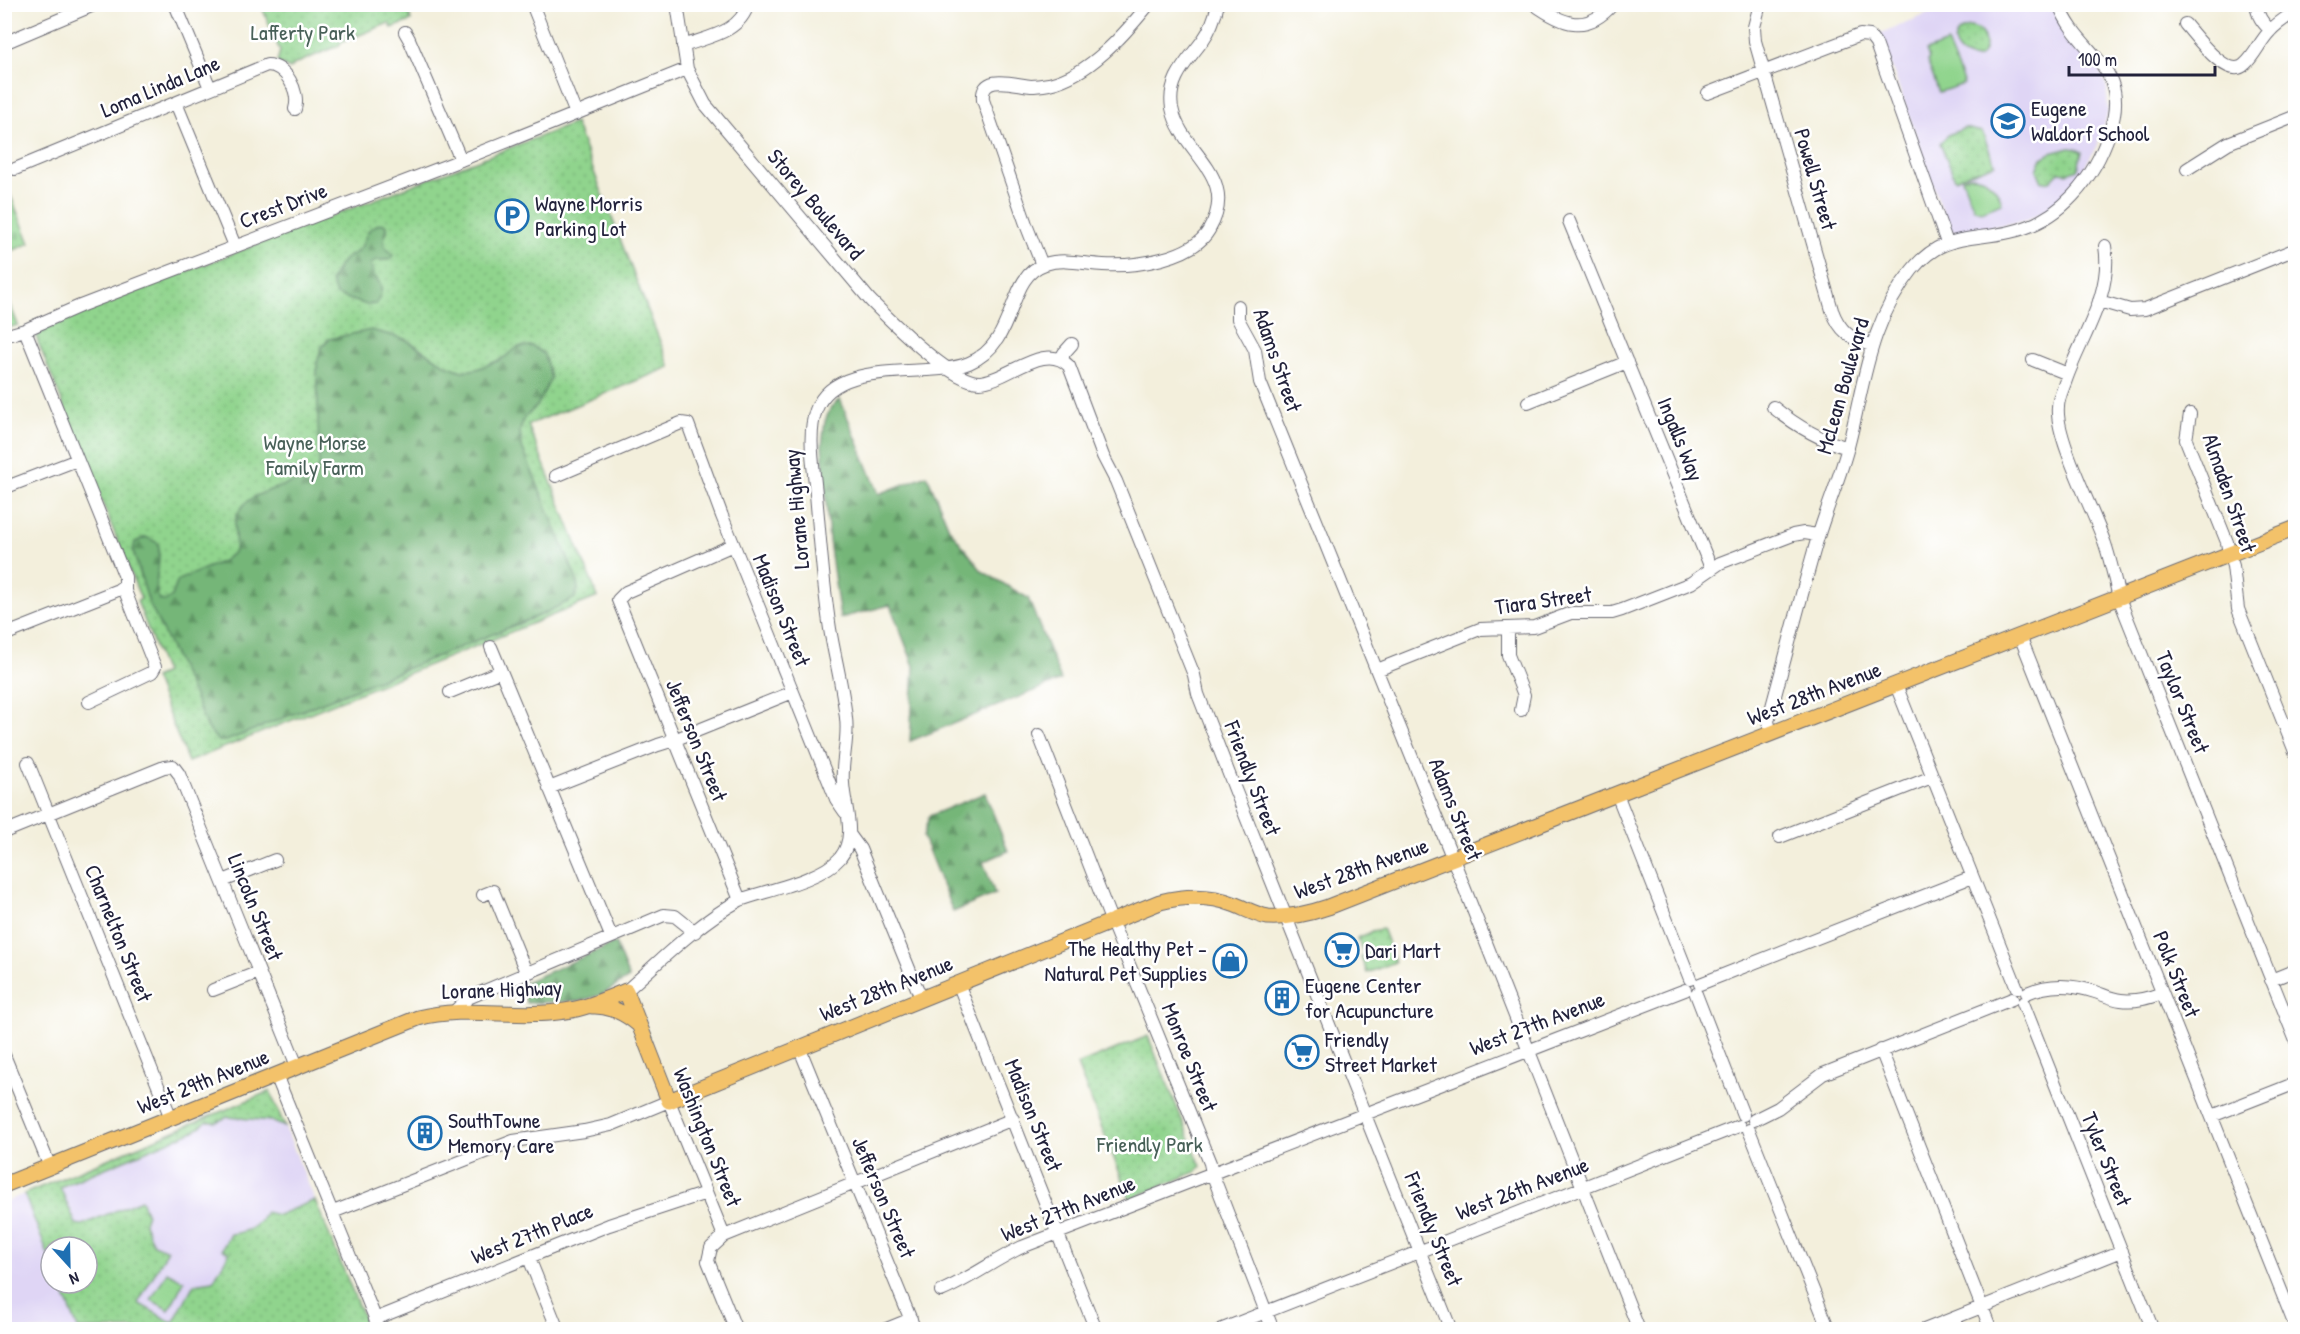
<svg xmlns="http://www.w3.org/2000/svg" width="2300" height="1334" viewBox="0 0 2300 1334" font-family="'Patrick Hand',sans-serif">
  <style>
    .built { fill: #dfd5f5; fill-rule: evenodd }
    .green { fill: url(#green-dots); stroke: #597b64; stroke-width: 1.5 }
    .forest { fill: url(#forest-firs); stroke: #4b6c5a; stroke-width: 1.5 }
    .cemetery { fill: url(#cemetery-stones); stroke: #597b64; stroke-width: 1.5 }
    .pitch { fill: #90d48d; stroke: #597b64; stroke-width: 1.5 }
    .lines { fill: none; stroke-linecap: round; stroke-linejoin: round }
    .minor-casing { stroke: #6b6a73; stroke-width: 14 }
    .major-casing { stroke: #6b6a73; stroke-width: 17 }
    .minor { stroke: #fff; stroke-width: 12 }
    .major { stroke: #f3c26a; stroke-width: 15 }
    .labels { text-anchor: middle; stroke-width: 5; stroke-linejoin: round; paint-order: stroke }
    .park-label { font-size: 22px; fill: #486058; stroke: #fff }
    .street-label { font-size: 22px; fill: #22223b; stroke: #fff }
    .poi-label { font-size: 22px; fill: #22223b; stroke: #fff; text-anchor: start }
  </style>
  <defs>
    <pattern id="green-dots" width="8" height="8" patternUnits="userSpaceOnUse" patternTransform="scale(1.5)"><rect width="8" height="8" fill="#90d48d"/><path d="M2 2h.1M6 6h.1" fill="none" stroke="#7cb67b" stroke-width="1.8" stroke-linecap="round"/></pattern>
    <pattern id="forest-firs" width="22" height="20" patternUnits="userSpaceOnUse" patternTransform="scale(1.5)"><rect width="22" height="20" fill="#74b678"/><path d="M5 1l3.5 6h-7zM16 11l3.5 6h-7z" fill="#5f9464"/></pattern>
    <pattern id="cemetery-stones" width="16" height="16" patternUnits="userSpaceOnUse" patternTransform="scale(1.5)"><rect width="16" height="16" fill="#90d48d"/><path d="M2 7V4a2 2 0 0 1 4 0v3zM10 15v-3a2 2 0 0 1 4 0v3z" fill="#7cb67b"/></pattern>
  </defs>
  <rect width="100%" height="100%" fill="#fff"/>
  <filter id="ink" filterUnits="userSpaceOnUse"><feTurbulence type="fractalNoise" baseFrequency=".0167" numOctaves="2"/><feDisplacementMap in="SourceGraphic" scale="12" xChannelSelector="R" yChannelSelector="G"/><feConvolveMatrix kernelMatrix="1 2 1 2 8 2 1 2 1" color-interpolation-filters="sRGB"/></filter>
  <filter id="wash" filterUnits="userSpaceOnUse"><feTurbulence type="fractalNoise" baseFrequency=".008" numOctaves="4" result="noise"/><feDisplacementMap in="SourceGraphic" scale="24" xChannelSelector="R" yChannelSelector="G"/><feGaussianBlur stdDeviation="1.35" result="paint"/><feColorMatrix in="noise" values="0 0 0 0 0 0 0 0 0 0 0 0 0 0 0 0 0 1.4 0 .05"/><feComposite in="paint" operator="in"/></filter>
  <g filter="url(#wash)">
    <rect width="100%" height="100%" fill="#f3efdc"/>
    <path class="built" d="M 1950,5 L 2052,5 L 2070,37 L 2100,68 L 2107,88 L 2108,112 L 2103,130 L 2097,145 L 2077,181 L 2061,200 L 2047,210 L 2024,221 L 1958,233 L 1949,230 L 1883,42 L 1878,34 Z
      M 270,1091 L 368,1329 L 5,1330 L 5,1202 ZM 51,1247 L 87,1247 L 87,1283 L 51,1283 Z"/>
    <path class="green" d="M 261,5 L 408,5 L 411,21 L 392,28 L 389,23 L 340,43 L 340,45 L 295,64 L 290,69 L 277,62 L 280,51 Z
      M 1969,27 C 1985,27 1990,48 1979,58 C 1958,62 1941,35 1969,27 Z
      M 575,123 L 670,367 L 528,425 L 598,597 L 188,762 L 154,678 L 165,673 L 137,601 L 141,599 L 36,337 L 47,328 L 93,307 Z
      M 1965,128 L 1982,132 L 1995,164 L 1955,179 L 1940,143 L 1948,135 Z
      M 2070,148 L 2076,149 L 2082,152 L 2078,169 L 2067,173 L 2059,172 L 2050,181 L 2042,182 L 2037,170 L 2042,158 L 2051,153 Z
      M 1382,928 L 1395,962 L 1367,973 L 1361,956 L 1364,954 L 1357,938 Z
      M 1148,1036 L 1201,1166 L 1196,1172 L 1130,1199 L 1077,1065 Z
      M 270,1091 L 285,1127 L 271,1121 L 228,1117 L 216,1122 L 206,1122 L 194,1131 L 60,1187 L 76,1224 L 82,1225 L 141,1200 L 147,1214 L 144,1223 L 153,1244 L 168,1250 L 138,1303 L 173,1323 L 194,1284 L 213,1281 L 229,1253 L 222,1249 L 230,1234 C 249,1232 256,1227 266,1212 L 278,1215 L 315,1200 L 368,1329 L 78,1329 L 60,1283 L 87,1283 L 87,1247 L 51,1247 L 51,1262 L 24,1194 Z"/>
    <path class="forest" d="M 382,223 L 387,226 C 389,233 382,238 384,244 C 385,248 391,252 393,255 L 389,260 L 377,260 L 371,264 C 372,282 390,282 376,304 L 367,305 L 336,295 L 331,281 C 332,278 341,263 343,261 C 347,256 354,255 359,250 C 369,237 361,230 382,223 Z
      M 371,330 L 405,339 L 446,365 L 462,371 L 477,369 L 502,359 L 518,347 L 532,346 L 544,354 L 551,378 L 537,406 L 524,418 L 520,431 L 522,447 L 576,578 L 578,588 L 575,598 L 543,614 L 246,733 L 226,741 L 218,741 L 206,726 L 195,698 L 149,603 L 133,551 L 135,542 L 146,537 L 158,543 C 163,564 151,580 159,600 L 165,601 L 172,596 L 178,580 L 223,561 L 235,551 C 237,539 232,527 237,515 C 250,484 308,488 319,466 L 317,363 L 321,348 L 329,339 Z
      M 840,399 L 879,494 L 927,475 L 949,528 L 982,571 L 1028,598 L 1061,680 L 910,741 L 914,666 L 890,605 L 840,618 L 829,541 L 822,445 L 825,421 L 831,407 Z
      M 985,793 L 1008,851 L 983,862 L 995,894 L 953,912 L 923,837 L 929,816 Z
      M 615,943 L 629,978 L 601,995 L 579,1001 L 526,1003 L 523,983 Z"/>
    <path class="cemetery" d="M 5,182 L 30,243 L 5,254 L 4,254 Z
      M 5,291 L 18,325 L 5,329 L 4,329 Z"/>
    <path class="pitch" d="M 1947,43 L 1964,84 L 1939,92 L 1927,61 L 1929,59 L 1926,51 Z
      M 1970,176 C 1987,176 1998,188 2002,203 L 1981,211 L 1974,209 L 1962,178 Z
      M 167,1272 L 184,1281 L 169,1310 L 151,1300 Z"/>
  </g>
  <g filter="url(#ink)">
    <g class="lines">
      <defs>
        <path id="minor" d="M 175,4 L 210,88
          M 532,4 L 576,114
          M 677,4 L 687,69 L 705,104 L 870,300 C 890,320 952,383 980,382 C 1007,381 1045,340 1069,366 L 1103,456 L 1116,481 L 1194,675 L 1198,694 L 1236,792 L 1451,1330
          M 1534,4 C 1562,24 1586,35 1613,4
          M 1760,4 L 1754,27 L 1755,41 L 1832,310 C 1839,330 1851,340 1871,345
          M 2257,4 C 2256,15 2263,23 2270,30
          M 2185,24 C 2195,35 2228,82 2245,64 C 2255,55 2260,41 2270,31 C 2277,23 2287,17 2296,11
          M 405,32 L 409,39 L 461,160
          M 4,43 L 96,4
          M 683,46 C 707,37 740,33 748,4
          M 1708,93 L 1860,35 L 1870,36 L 1876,44 L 1947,243
          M 176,103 L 235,246
          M 15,169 L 267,65 C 286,65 300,92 295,109
          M 2187,169 L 2228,143 L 2296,116
          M 1569,221 L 1711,568
          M 2105,246 C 2113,294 2081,337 2066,380 C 2063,389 2058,398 2058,407 C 2055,438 2094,511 2105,544 C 2111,562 2115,580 2119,598 L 2296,1041
          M 1042,265 L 1027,227 L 983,100 C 980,72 1016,85 1031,86 C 1037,86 1043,85 1049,84 C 1089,75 1124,35 1149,4
          M 2099,301 L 2130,310 L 2145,309 L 2296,249
          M 1238,306 L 1238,319 L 1255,350 L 1260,382 L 1453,859 L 1639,1330
          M 25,330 L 125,577 L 125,591 L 155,667 L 152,672 L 89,702
          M 4,336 L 25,330 L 80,306 L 461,160 L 687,69
          M 1061,359 L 1064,353 L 1072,344
          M 2033,360 L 2068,374
          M 1528,402 L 1627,362
          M 1773,407 C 1795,425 1820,440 1848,448
          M 2190,414 L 2186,440 L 2227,542 L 2229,554 L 2233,566 L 2238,609 L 2296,754
          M 556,476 L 681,423 L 688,424 L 722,516 L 836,799 L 845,812
          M 4,488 L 77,460
          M 733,545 L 626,592 L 618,600 L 740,900
          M 1508,628 L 1508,655 L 1524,695 L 1521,710
          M 4,635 L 118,590 L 125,585
          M 2020,636 L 2296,1328
          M 491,647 L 611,936
          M 1377,670 L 1480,629 L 1534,627 L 1571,613 L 1612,613 L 1622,610 L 1691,583 L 1720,563 L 1793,535 L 1804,533 L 1818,535
          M 1896,685 L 2017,988
          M 450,692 L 501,671
          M 1771,734 L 1768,721 C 1785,660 1800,598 1818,537 C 1827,507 1840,477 1848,447 C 1865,382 1868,325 1912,270 C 1942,233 1970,241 2010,232 C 2061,221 2094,179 2110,131 C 2132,64 2078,56 2059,4
          M 1039,735 L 1111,920 L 1210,1163 L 1212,1173 L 1273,1330
          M 28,763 L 171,1118
          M 549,788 L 658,745 L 674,740 L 793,692
          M 1617,794 L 1690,979
          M 4,832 L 164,767 L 173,766 L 179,774 L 297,1066
          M 849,834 L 860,849 L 921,998
          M 1780,837 L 1932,777
          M 223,881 L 275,860
          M 483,895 L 493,891 L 526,972
          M 2271,980 L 2296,970
          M 958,983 L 1096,1330
          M 1700,984 L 1972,877
          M 213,990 L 259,972
          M 626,991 C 662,959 698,923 740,900 C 768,890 821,880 840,858 C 858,836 844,807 843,783 C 841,761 849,740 846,718 C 843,688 835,659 830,629 C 823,584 820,539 816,494 C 814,468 807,435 816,410 C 836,356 927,380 969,363 C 1019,342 1005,277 1045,264 C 1064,258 1084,264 1103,265 C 1134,267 1192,259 1209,230 C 1241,175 1181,154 1172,108 C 1167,79 1188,61 1203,40 C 1211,29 1215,17 1218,4
          M 2027,993 C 2050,983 2072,984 2095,992 C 2104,995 2112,999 2121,1000 C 2136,1002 2149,998 2162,993
          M 1696,994 L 1743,1115
          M 2023,1003 L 2153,1330
          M 453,1013 L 468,998 L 664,915 L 675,916 L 695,932
          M 799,1047 L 915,1330
          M 1881,1050 L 1991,1330
          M 4,1055 L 50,1167
          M 276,1075 L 380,1330
          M 2212,1116 L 2296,1083
          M 1754,1120 L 1778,1108 L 1823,1074 L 2012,999
          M 1749,1130 L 1829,1330
          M 333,1212 L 513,1141 L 584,1131 L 611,1125 L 669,1101 L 724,1236 L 711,1248 L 708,1261 L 736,1330
          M 724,1236 L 1013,1119
          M 529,1258 L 558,1330
          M 941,1291 C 970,1279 994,1260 1022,1247 L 1685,990
          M 375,1319 L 609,1225 L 706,1193
          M 884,1330 L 911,1319
          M 1220,1330 L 1739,1126
          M 1924,1330 L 2122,1251"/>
        <path id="major" d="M 592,1006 C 610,1005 625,1013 638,1024
          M 4,1185 L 418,1018 C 466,1005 516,1019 565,1011 C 587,1008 606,999 626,991 L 669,1101 L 1160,902 C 1184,896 1210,895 1233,904 C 1244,908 1256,915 1268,917 C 1289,918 1308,914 1328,907 L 2296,528"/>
      </defs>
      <use href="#minor" class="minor-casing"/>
      <use href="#major" class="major-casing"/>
      <use href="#minor" class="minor"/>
      <use href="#major" class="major"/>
    </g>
  </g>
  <defs>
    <symbol id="school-ring" viewBox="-11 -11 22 22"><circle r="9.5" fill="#fff" stroke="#1f6fb2" stroke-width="1.5"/><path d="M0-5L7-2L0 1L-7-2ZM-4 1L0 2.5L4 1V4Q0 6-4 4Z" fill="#1f6fb2"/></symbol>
    <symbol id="parking-ring" viewBox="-11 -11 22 22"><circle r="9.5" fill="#fff" stroke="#1f6fb2" stroke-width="1.5"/><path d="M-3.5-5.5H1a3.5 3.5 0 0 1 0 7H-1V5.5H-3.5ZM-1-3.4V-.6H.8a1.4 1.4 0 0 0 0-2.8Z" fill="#1f6fb2"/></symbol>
    <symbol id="supermarket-ring" viewBox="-11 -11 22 22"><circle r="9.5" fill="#fff" stroke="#1f6fb2" stroke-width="1.5"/><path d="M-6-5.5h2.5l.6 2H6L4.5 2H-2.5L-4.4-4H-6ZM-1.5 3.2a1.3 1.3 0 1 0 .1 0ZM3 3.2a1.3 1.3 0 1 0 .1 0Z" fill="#1f6fb2"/></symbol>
    <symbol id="shop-ring" viewBox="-11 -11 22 22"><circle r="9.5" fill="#fff" stroke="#1f6fb2" stroke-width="1.5"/><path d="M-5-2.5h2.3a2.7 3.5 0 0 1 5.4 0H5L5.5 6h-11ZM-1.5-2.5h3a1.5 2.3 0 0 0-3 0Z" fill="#1f6fb2"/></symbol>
    <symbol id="building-ring" viewBox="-11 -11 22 22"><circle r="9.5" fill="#fff" stroke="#1f6fb2" stroke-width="1.5"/><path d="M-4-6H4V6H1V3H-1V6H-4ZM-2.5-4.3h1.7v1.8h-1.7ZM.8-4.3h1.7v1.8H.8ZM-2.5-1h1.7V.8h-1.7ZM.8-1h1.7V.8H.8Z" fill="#1f6fb2"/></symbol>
  </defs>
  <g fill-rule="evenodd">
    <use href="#school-ring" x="1989" y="102" width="38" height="38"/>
    <use href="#parking-ring" x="493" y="197" width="38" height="38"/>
    <use href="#supermarket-ring" x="1323" y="931" width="38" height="38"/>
    <use href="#shop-ring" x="1211" y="942" width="38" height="38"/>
    <use href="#building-ring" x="1263" y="979" width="38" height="38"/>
    <use href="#supermarket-ring" x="1283" y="1033" width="38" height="38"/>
    <use href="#building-ring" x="406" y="1114" width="38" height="38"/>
  </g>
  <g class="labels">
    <g class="park-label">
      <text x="303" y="40">Lafferty Park</text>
      <text x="315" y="450">Wayne Morse<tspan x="315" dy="25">Family Farm</tspan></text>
      <text x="1150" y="1152">Friendly Park</text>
    </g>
    <g class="street-label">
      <text transform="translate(160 86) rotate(-23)" y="8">Loma Linda Lane</text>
      <text transform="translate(1816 179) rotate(74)" y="8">Powell Street</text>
      <text transform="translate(816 204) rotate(50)" y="8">Storey Boulevard</text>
      <text transform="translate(283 205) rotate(-21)" y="8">Crest Drive</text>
      <text transform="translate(1278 360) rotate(71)" y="8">Adams Street</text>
      <text transform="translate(1842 386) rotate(-74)" y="8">McLean Boulevard</text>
      <text transform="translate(1681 439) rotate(68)" y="8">Ingalls Way</text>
      <text transform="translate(2230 493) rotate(71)" y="8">Almaden Street</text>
      <text transform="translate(796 509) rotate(-95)" y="8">Lorane Highway</text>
      <text transform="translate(1543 600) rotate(-8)" y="8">Tiara Street</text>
      <text transform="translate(782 610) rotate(68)" y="8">Madison Street</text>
      <text transform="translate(1814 693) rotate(-21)" y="8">West 28th Avenue</text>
      <text transform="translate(2183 702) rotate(68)" y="8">Taylor Street</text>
      <text transform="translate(697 740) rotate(68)" y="8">Jefferson Street</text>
      <text transform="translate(1253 778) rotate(69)" y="8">Friendly Street</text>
      <text transform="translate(1456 809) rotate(68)" y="8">Adams Street</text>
      <text transform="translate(1361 868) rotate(-20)" y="8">West 28th Avenue</text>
      <text transform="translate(256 907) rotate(68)" y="8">Lincoln Street</text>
      <text transform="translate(119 933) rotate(68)" y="8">Charnelton Street</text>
      <text transform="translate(2177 974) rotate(68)" y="8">Polk Street</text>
      <text transform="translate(886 988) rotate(-22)" y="8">West 28th Avenue</text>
      <text transform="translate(502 989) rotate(-2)" y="8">Lorane Highway</text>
      <text transform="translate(1537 1023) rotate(-21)" y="8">West 27th Avenue</text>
      <text transform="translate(1190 1057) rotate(68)" y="8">Monroe Street</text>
      <text transform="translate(203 1081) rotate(-22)" y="8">West 29th Avenue</text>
      <text transform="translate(1034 1115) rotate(68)" y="8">Madison Street</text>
      <text transform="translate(708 1137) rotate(68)" y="8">Washington Street</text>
      <text transform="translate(2107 1159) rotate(68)" y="8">Tyler Street</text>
      <text transform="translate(1522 1188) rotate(-21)" y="8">West 26th Avenue</text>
      <text transform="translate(884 1197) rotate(67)" y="8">Jefferson Street</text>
      <text transform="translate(1068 1208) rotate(-22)" y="8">West 27th Avenue</text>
      <text transform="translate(1434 1229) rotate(68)" y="8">Friendly Street</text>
      <text transform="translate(532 1233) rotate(-22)" y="8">West 27th Place</text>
    </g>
    <g class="poi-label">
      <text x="2031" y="116">Eugene<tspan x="2031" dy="25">Waldorf School</tspan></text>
      <text x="535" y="211">Wayne Morris<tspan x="535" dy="25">Parking Lot</tspan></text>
      <text x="1207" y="956" text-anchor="end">The Healthy Pet -<tspan x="1207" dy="25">Natural Pet Supplies</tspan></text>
      <text x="1365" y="958">Dari Mart</text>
      <text x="1305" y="993">Eugene Center<tspan x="1305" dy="25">for Acupuncture</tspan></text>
      <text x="1325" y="1047">Friendly<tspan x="1325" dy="25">Street Market</tspan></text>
      <text x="448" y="1128">SouthTowne<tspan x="448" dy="25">Memory Care</tspan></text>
    </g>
  </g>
  <rect width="2300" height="1334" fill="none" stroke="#fff" stroke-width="24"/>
  <g transform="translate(69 1265) rotate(158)"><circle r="28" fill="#ffffff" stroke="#a7a7b1" stroke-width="1.5"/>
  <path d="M0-4.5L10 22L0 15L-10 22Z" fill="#1f6fb2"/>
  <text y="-9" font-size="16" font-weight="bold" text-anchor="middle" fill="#22223b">N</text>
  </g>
  <path d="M2069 66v9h146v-9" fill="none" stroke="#22223b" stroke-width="3"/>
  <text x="2078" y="66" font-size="18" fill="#22223b" stroke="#ffffff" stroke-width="4.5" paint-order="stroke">100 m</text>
</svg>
